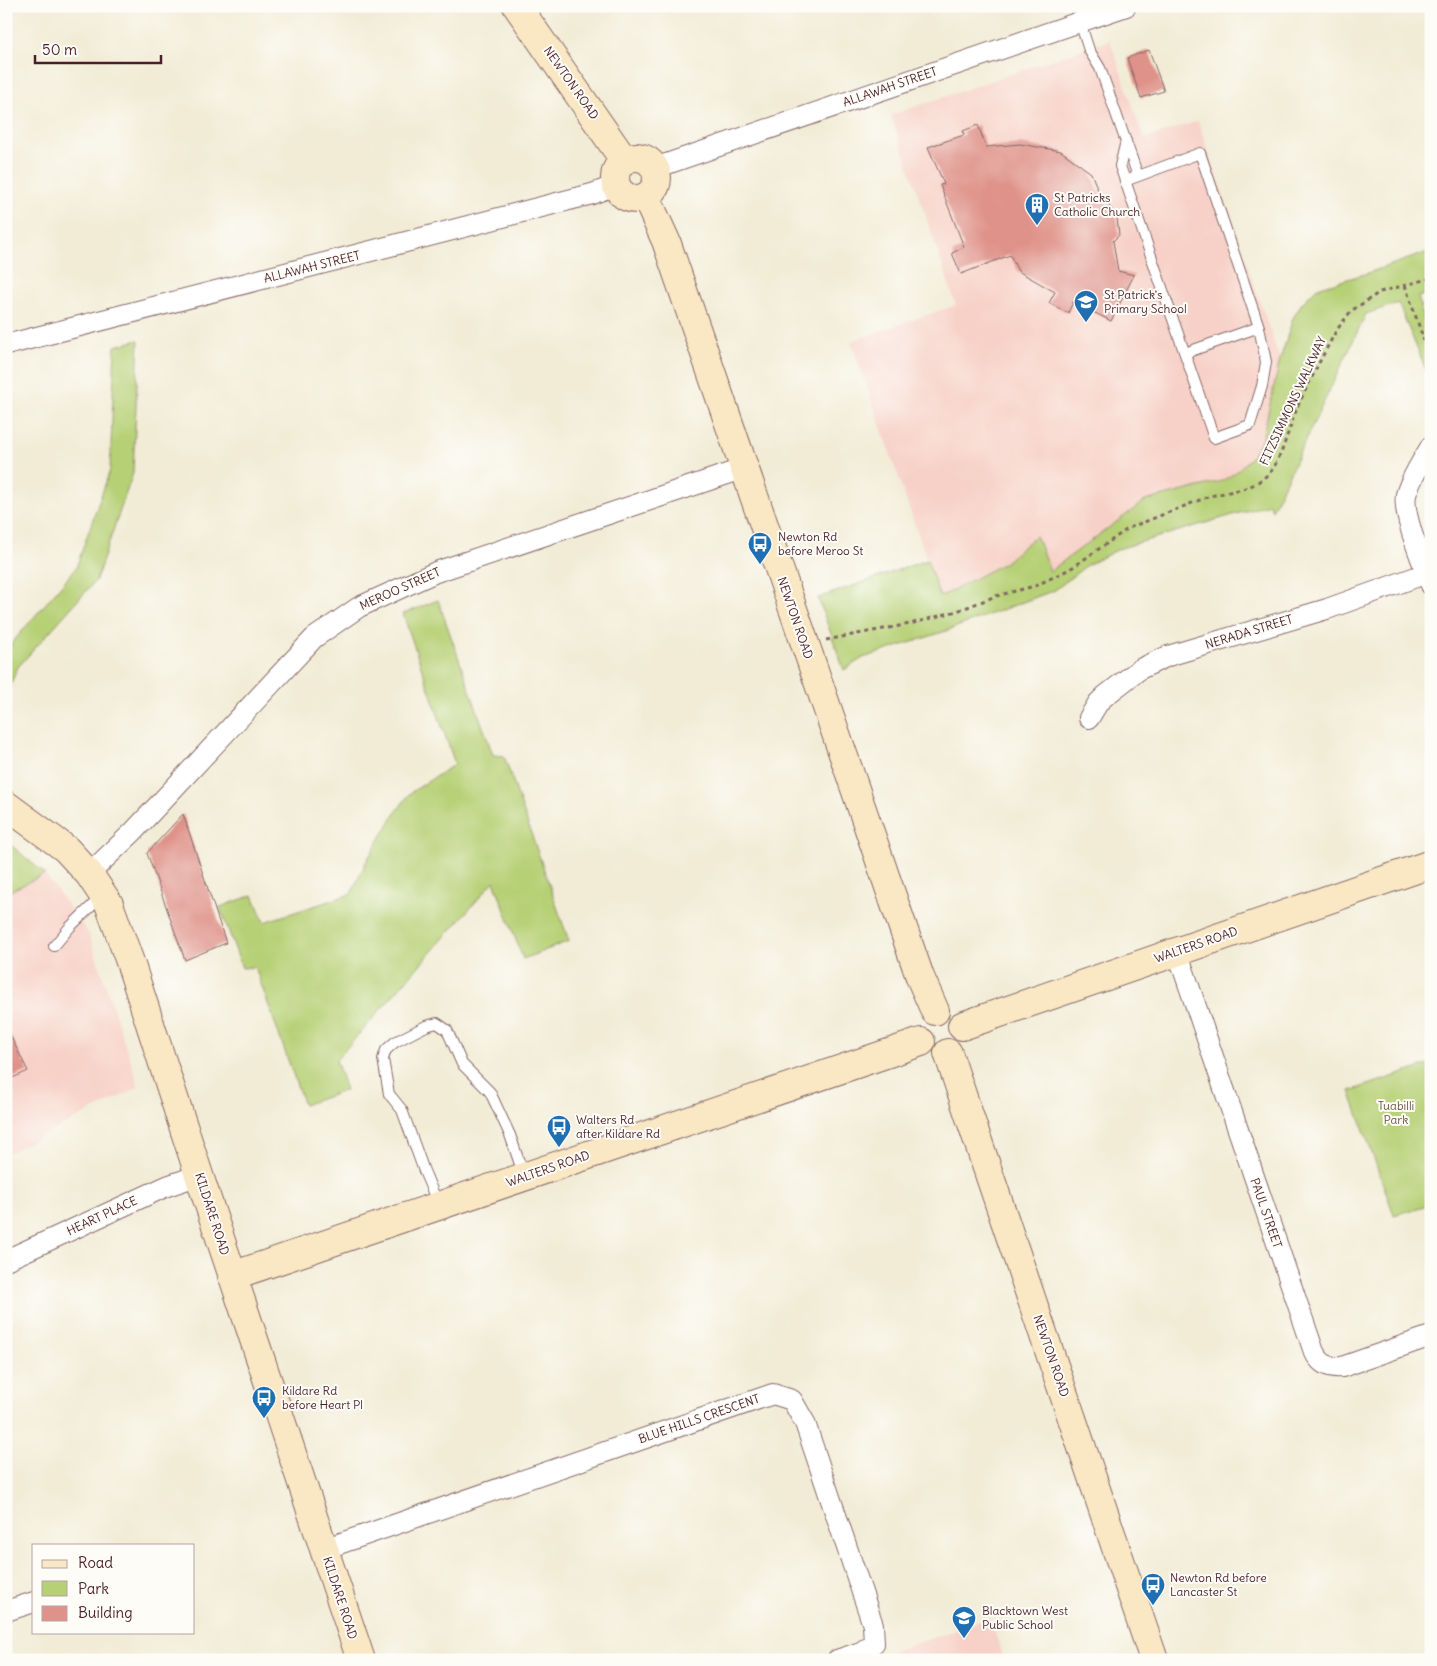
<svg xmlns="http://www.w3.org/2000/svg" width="1437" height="1666" viewBox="0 0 1437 1666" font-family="Delius,sans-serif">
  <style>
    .built { fill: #f7d1c7 }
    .green { fill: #b6d075; stroke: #807850 }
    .building { fill: #df9289 }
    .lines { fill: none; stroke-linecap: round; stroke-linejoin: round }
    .lane-casing { stroke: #856767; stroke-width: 12 }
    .street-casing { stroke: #856767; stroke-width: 22 }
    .secondary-casing { stroke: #856767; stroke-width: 30 }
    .path { stroke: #856767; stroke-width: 3; stroke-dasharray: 4 4; stroke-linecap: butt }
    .lane { stroke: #fff; stroke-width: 10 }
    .street { stroke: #fff; stroke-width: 20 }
    .secondary { stroke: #fae7c3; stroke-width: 28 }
    .labels { text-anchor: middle; stroke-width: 4; stroke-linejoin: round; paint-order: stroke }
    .street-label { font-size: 12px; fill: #4a1f2b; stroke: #fdfcf7 }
    .poi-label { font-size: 12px; fill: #4a1f2b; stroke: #fdfcf7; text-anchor: start }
    .park-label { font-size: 12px; fill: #6a5441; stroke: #fdfcf7 }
  </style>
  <rect width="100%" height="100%" fill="#fdfcf7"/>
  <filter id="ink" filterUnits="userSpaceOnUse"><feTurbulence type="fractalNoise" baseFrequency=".02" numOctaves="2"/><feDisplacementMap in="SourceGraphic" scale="10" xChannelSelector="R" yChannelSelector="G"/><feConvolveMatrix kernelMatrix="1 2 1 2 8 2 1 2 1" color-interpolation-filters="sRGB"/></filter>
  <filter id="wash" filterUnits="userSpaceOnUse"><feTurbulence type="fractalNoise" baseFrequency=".0096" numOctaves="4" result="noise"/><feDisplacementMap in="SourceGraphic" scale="20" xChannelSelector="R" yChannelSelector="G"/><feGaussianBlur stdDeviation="1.12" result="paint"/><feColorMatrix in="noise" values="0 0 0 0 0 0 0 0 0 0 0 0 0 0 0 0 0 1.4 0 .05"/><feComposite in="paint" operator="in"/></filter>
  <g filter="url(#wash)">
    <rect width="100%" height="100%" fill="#f2ecd6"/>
    <path class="built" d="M 1110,40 L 1144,139 L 1198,121 L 1280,360 L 1262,439 L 1253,455 L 1235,473 L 1222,481 L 1145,501 L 1050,571 L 1036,536 L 1004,563 L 940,597 L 851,341 L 956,305 L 891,115 Z
      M 45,874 L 89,934 L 139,1087 L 6,1154 L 6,893 Z
      M 989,1618 L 1005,1660 L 870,1660 Z"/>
    <path class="green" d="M 1431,251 L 1431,292 L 1418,297 L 1431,348 L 1431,370 L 1427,372 L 1398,303 L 1366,314 L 1272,510 L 1270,504 L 1121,548 L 1087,565 L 1055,590 L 943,632 L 863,658 L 844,670 L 818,598 L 927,560 L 940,597 L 1004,563 L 1036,536 L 1050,571 L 1145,501 L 1222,481 L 1235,473 L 1253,455 L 1262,439 L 1280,360 L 1293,318 L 1302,303 L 1317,288 L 1368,273 Z
      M 139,340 L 133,473 L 96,580 L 18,667 L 6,694 L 6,650 L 76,568 L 110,470 L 115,346 Z
      M 438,600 L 493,755 L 504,756 L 569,941 L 523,959 L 494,881 L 336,1060 L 346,1090 L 304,1105 L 255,967 L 242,968 L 220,907 L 253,895 L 264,922 L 351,894 L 366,862 L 394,815 L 410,793 L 455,764 L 403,614 Z
      M 6,841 L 45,874 L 6,893 Z
      M 1431,1064 L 1431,1204 L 1394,1215 L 1350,1091 Z"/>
    <g id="blocks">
      <path class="building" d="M 1149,50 L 1164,91 L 1141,98 L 1127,58 Z
        M 978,125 L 986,147 L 1020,144 L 1061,151 L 1091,173 L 1102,200 L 1106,201 L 1117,218 L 1119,235 L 1113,241 L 1118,271 L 1134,275 L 1111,321 L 1073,302 L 1068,313 L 1049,303 L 1055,292 L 1018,271 L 1010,255 L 961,274 L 952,253 L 964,247 L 940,185 L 944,184 L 928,147 L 964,135 L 963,131 Z
        M 183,814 L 226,943 L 185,960 L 147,853 Z
        M 6,1027 L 28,1071 L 6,1081 Z"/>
    </g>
  </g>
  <g filter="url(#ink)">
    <use href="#blocks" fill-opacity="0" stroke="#856767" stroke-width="1"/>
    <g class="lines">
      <defs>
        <path id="lane" d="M 1080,22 L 1089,50 L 1100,68 L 1138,176
          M 1126,141 L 1120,166 L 1214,438 L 1250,425 L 1262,386 L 1266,362 L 1259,327
          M 1125,181 L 1200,153 L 1259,327 L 1185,353
          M 54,946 L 70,927 L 102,896
          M 438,1204 L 424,1171 L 402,1110 L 389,1094 L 383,1059 L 386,1050 L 395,1042 L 426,1026 L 437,1023 L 447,1030 L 462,1064 L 490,1092 L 510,1135 L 524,1176"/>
        <path id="street" d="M 655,168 L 1126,6
          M 6,345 L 592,194 L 616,185
          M 1431,446 C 1423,460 1410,479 1406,495 C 1402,515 1423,563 1431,585
          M 1089,718 L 1098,703 L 1105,696 L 1140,669 L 1168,656 L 1327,609 L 1427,573
          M 89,874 L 133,832 L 314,638 L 359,607 L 436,572 L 745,468
          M 1177,951 L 1314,1352 C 1321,1364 1327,1368 1342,1367 L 1431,1336
          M 6,1260 L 167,1186 L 199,1175
          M 324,1549 L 773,1394 L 792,1400 L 805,1423 L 873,1625 L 874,1643 L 861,1652 L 837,1660
          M 6,1611 L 34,1602"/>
        <path id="secondary" d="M 517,6 L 624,160
          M615 178a21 21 0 1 1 42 0a21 21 0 1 1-42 0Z
          M 646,197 L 666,241 L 920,977 L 935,1011
          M 6,805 L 66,849 L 89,874 L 109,904 L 130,962 L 199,1175 L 361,1660
          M 962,1026 L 1431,864
          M 948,1053 L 1154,1660
          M 232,1276 L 921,1042"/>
      </defs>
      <use href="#lane" class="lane-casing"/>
      <use href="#street" class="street-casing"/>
      <use href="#secondary" class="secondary-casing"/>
      <path class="path" d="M 1405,285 L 1431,361
        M 826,640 L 910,624 L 957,611 L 996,596 L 1035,586 L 1070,569 L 1129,528 L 1210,496 L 1243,489 L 1255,484 L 1264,478 L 1273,469 L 1281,453 L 1298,405 L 1321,359 L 1336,331 L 1351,311 L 1380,292 L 1431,278"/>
      <use href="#lane" class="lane"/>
      <use href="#street" class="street"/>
      <use href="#secondary" class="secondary"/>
    </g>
  </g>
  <defs>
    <symbol id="building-pin" viewBox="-11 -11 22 30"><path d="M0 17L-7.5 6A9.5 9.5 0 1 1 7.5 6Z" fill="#1f6fb2" stroke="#fdfcf7"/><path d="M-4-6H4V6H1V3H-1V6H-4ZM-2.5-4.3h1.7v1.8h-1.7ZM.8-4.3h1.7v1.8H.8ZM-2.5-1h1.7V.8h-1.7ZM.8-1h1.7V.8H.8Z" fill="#fff"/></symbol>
    <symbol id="school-pin" viewBox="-11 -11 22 30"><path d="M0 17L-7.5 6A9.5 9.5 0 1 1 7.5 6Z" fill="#1f6fb2" stroke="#fdfcf7"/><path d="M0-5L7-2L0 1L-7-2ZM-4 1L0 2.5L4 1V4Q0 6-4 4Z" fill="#fff"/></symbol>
    <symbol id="bus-pin" viewBox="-11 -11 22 30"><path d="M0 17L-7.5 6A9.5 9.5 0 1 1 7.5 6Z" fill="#1f6fb2" stroke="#fdfcf7"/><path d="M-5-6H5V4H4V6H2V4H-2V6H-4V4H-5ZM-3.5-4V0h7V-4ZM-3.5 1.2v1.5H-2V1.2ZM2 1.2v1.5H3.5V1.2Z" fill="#fff"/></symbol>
  </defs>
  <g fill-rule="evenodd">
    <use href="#building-pin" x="1023" y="191" width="28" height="38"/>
    <use href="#school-pin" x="1072" y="288" width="28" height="38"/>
    <use href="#bus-pin" x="746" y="530" width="28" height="38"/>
    <use href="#bus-pin" x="545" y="1113" width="28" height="38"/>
    <use href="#bus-pin" x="250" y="1384" width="28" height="38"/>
    <use href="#bus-pin" x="1139" y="1571" width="28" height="38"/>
    <use href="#school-pin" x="950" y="1604" width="28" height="38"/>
  </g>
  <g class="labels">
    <g class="street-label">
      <text transform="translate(571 83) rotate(55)" y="4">NEWTON ROAD</text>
      <text transform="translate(890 87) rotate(-19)" y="4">ALLAWAH STREET</text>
      <text transform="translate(312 267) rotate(-14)" y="4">ALLAWAH STREET</text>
      <text transform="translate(1293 401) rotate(-65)" y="4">FITZSIMMONS WALKWAY</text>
      <text transform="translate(400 589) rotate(-24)" y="4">MEROO STREET</text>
      <text transform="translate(795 618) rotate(71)" y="4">NEWTON ROAD</text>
      <text transform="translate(1249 632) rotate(-17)" y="4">NERADA STREET</text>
      <text transform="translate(1196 945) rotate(-19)" y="4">WALTERS ROAD</text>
      <text transform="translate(548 1169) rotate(-19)" y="4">WALTERS ROAD</text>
      <text transform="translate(1266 1213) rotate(71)" y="4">PAUL STREET</text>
      <text transform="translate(212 1214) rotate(72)" y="4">KILDARE ROAD</text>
      <text transform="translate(102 1216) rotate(-25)" y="4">HEART PLACE</text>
      <text transform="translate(1051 1356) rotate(71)" y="4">NEWTON ROAD</text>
      <text transform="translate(699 1419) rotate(-19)" y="4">BLUE HILLS CRESCENT</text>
      <text transform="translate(340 1598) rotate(72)" y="4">KILDARE ROAD</text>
    </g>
    <g class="poi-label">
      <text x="1054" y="202">St Patricks<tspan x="1054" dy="14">Catholic Church</tspan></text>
      <text x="1104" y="299">St Patrick's<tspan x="1104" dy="14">Primary School</tspan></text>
      <text x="778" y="541">Newton Rd<tspan x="778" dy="14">before Meroo St</tspan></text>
      <text x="576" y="1124">Walters Rd<tspan x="576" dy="14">after Kildare Rd</tspan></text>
      <text x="282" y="1395">Kildare Rd<tspan x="282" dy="14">before Heart Pl</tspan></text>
      <text x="1170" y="1582">Newton Rd before<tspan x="1170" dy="14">Lancaster St</tspan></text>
      <text x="982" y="1615">Blacktown West<tspan x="982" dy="14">Public School</tspan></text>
    </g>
    <g class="park-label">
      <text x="1396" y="1110">Tuabilli<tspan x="1396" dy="14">Park</tspan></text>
    </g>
  </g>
  <rect width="1437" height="1666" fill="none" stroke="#fdfcf7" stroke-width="25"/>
  <rect x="32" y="1544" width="162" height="90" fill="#fdfcf7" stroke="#b5a4a5"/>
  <rect x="42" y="1560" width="25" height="8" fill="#fae7c3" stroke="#b5a4a5"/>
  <text x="78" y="1568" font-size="15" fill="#4a1f2b">Road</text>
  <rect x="42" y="1581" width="25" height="15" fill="#b6d075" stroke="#b5a4a5"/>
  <text x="78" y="1594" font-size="15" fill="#4a1f2b">Park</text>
  <rect x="42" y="1606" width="25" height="15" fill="#df9289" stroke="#b5a4a5"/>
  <text x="78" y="1618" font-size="15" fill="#4a1f2b">Building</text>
  <path d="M35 55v8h126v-8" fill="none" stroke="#4a1f2b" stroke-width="2.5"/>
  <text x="42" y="55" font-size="15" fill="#4a1f2b" stroke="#fdfcf7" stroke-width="4" paint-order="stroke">50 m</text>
</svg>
